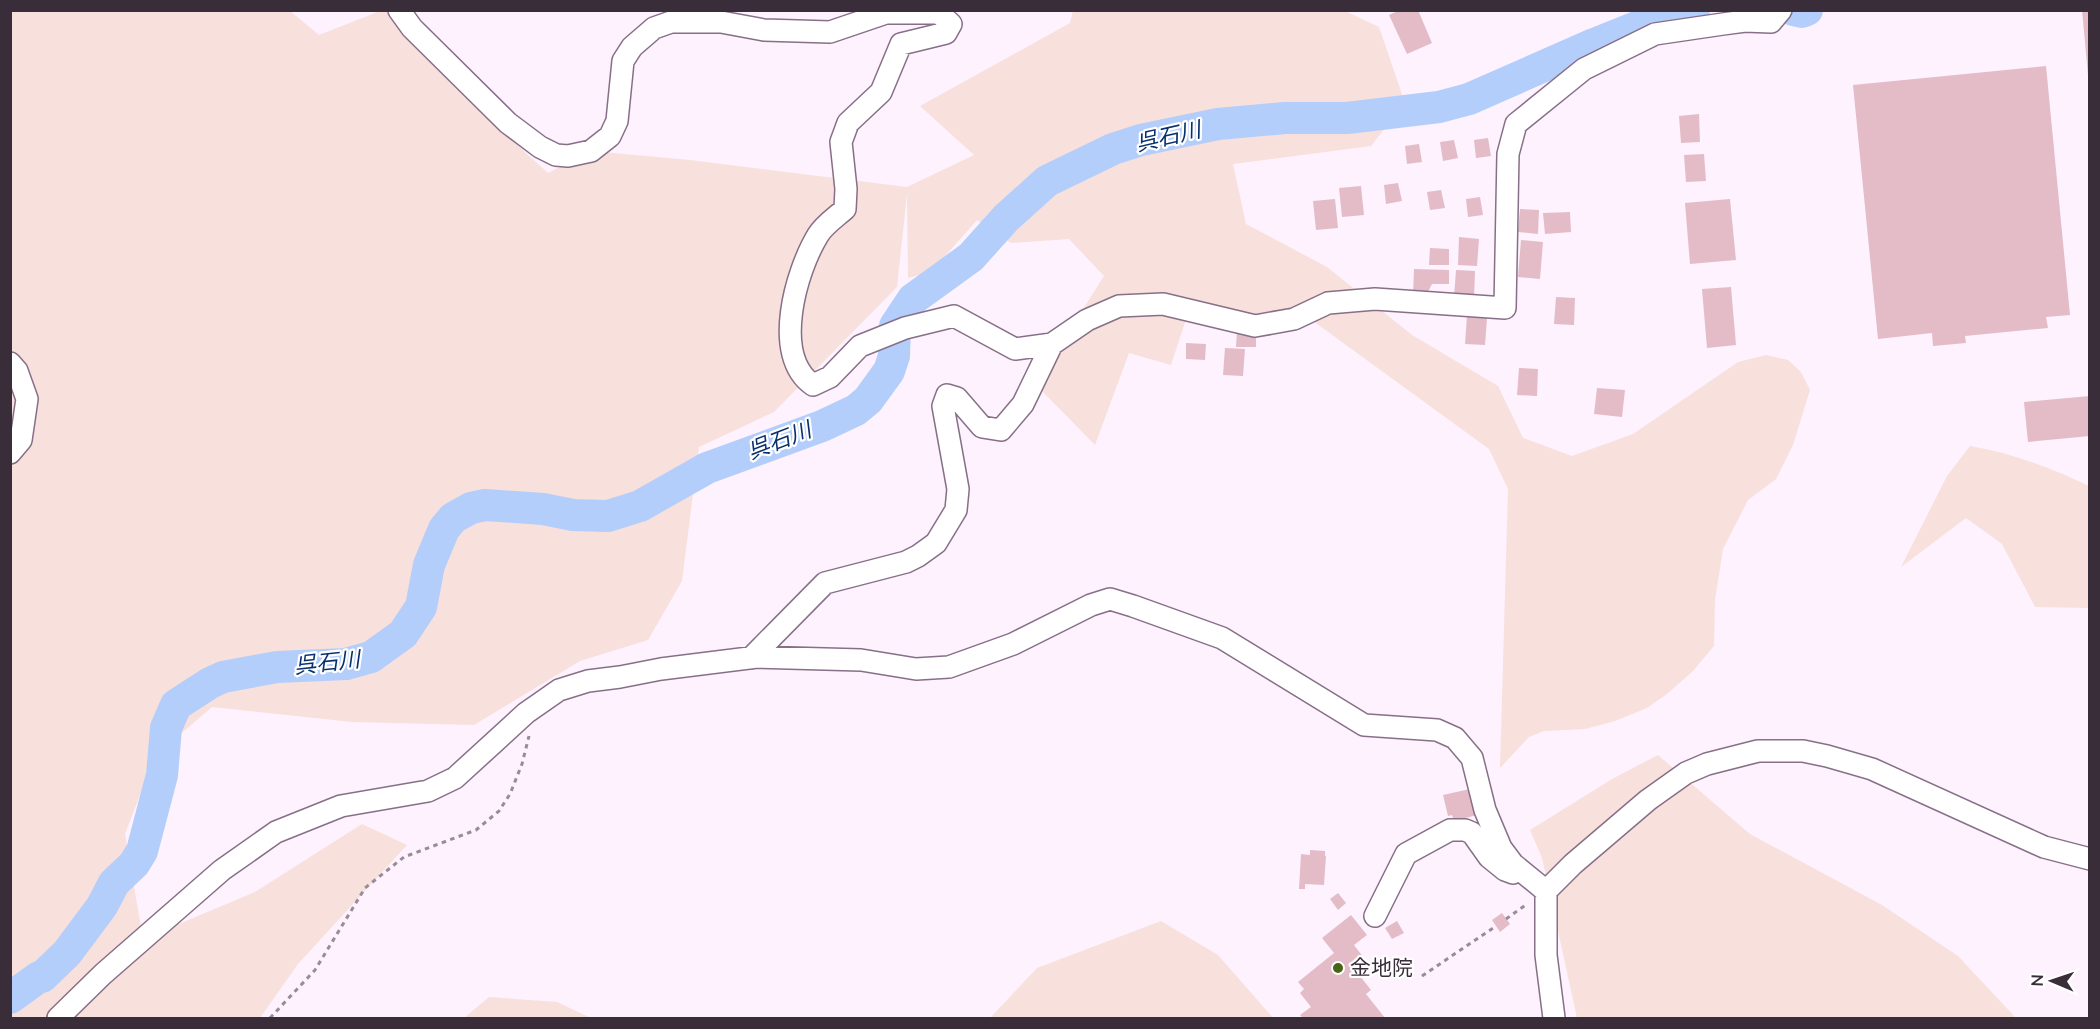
<svg xmlns="http://www.w3.org/2000/svg" width="2100" height="1029" viewBox="0 0 2100 1029" font-family="Lato,'Noto Sans JP',sans-serif">
  <style>
    .green { fill: #f8e0dc }
    .lines { fill: none; stroke-linecap: round; stroke-linejoin: round }
    .river { stroke: #b3cefb; stroke-width: 32 }
    .building { fill: #e3bcc8 }
    .minor-casing { stroke: #876f88; stroke-width: 24 }
    .path { stroke: #978c97; stroke-width: 3; stroke-dasharray: 4.5 4.5; stroke-linecap: butt }
    .minor { stroke: #fff; stroke-width: 21 }
    .poi-dot { fill: #486416; stroke: #fff; stroke-width: 2 }
    .labels { text-anchor: middle; stroke-width: 4.5; stroke-linejoin: round; paint-order: stroke }
    .poi-label { font-size: 21px; fill: #382d38; stroke: #fff; text-anchor: start }
    .water-label { font-size: 22px; font-style: italic; fill: #09306e; stroke: #fff }
  </style>
  <rect width="100%" height="100%" fill="#fdf2fd"/>
  <path class="green" d="M 10,11 L 290,11 L 319,35 L 380,11 L 400,11 L 473,105 L 548,173 L 591,151 L 690,160 L 907,187 L 974,155 L 920,106 L 1070,23 L 1073,11 L 1345,11 L 1379,27 L 1405,103 L 1371,146 L 1233,164 L 1246,224 L 1327,267 L 1412,335 L 1498,386 L 1523,438 L 1572,456 L 1633,434 L 1738,362 L 1766,355 L 1788,360 L 1801,372 L 1810,390 L 1793,445 L 1776,479 L 1748,500 L 1723,549 L 1715,600 L 1714,646 L 1693,671 L 1667,694 L 1647,708 L 1615,721 L 1585,729 L 1544,731 L 1529,737 L 1500,768 L 1508,489 L 1489,449 L 1313,321 L 1189,310 L 1171,365 L 1129,353 L 1095,445 L 1041,390 L 1068,333 L 1104,276 L 1069,239 L 1011,243 L 977,220 L 931,272 L 908,278 L 907,194 L 897,287 L 774,412 L 699,447 L 682,581 L 648,640 L 580,661 L 474,725 L 352,722 L 212,707 L 155,756 L 125,834 L 143,939 L 255,892 L 362,824 L 407,845 L 298,964 L 260,1018 L 11,1018 Z
    M 1970,446 C 2012,453 2051,468 2089,486 L 2089,608 L 2035,607 L 2002,544 L 1966,518 L 1901,567 L 1947,476 Z
    M 1658,755 L 1750,834 L 1882,905 L 1958,956 L 2016,1018 L 1577,1018 L 1542,858 L 1530,830 L 1612,779 Z
    M 1161,921 L 1218,955 L 1273,1018 L 990,1018 L 1037,968 Z
    M 489,997 L 557,1002 L 589,1017 L 589,1018 L 464,1018 Z"/>
  <g class="lines">
    <path class="river" d="M 1793,10 L 1802,12 L 1807,10
      M 10,998 L 39,977 L 42,977 L 67,953 L 102,906 L 114,883 L 134,864 L 142,851 L 162,775 L 166,728 L 176,705 L 210,683 L 223,677 L 277,667 L 346,664 L 371,657 L 403,634 L 421,607 L 429,565 L 444,529 L 453,518 L 471,508 L 485,505 L 543,509 L 573,515 L 608,516 L 640,506 L 707,468 L 822,426 L 856,410 L 868,400 L 889,371 L 894,356 L 895,326 L 913,299 L 971,257 L 1006,218 L 1047,181 L 1113,149 L 1141,140 L 1218,124 L 1285,118 L 1347,118 L 1439,107 L 1469,99 L 1594,44 L 1669,14 L 1694,10"/>
  </g>
  <path class="building" d="M 1400,10 L 1418,10 L 1432,43 L 1407,54 L 1389,15 Z
    M 2082,10 L 2090,10 L 2090,75 L 2088,75 Z
    M 2046,66 L 2070,315 L 2046,317 L 2048,328 L 1965,336 L 1966,343 L 1933,346 L 1932,333 L 1878,339 L 1853,85 Z
    M 1699,114 L 1700,142 L 1681,143 L 1679,116 Z
    M 1488,138 L 1491,156 L 1476,158 L 1474,140 Z
    M 1454,140 L 1458,158 L 1443,161 L 1440,142 Z
    M 1419,144 L 1422,162 L 1407,164 L 1405,146 Z
    M 1704,154 L 1706,181 L 1686,182 L 1684,155 Z
    M 1398,183 L 1402,201 L 1386,204 L 1384,185 Z
    M 1361,186 L 1364,215 L 1342,217 L 1339,188 Z
    M 1441,190 L 1445,208 L 1430,210 L 1427,192 Z
    M 1480,197 L 1483,215 L 1468,217 L 1466,199 Z
    M 1335,199 L 1338,228 L 1316,230 L 1313,201 Z
    M 1730,199 L 1736,260 L 1690,264 L 1685,203 Z
    M 1520,209 L 1539,210 L 1538,234 L 1518,232 Z
    M 1570,212 L 1571,232 L 1545,234 L 1543,213 Z
    M 1459,237 L 1479,239 L 1477,266 L 1458,265 Z
    M 1521,240 L 1543,242 L 1540,279 L 1518,277 Z
    M 1430,248 L 1449,249 L 1449,265 L 1429,265 Z
    M 1414,269 L 1449,270 L 1449,284 L 1432,284 L 1428,292 L 1413,295 Z
    M 1456,270 L 1475,271 L 1474,298 L 1454,297 Z
    M 1731,287 L 1736,345 L 1707,348 L 1702,289 Z
    M 1556,297 L 1575,298 L 1574,325 L 1554,324 Z
    M 1467,316 L 1487,318 L 1485,345 L 1465,344 Z
    M 1237,330 L 1256,331 L 1256,347 L 1236,347 Z
    M 1186,343 L 1206,344 L 1205,360 L 1186,359 Z
    M 1225,348 L 1245,349 L 1243,376 L 1223,375 Z
    M 1519,368 L 1538,369 L 1537,396 L 1517,395 Z
    M 1597,388 L 1625,390 L 1622,417 L 1594,414 Z
    M 2090,396 L 2090,436 L 2028,442 L 2024,402 Z
    M 1470,789 L 1477,815 L 1454,821 L 1452,815 L 1448,816 L 1443,795 Z
    M 1310,850 L 1325,851 L 1325,856 L 1326,856 L 1324,885 L 1305,884 L 1305,889 L 1299,889 L 1301,854 L 1310,855 Z
    M 1338,893 L 1346,903 L 1338,910 L 1330,899 Z
    M 1502,913 L 1510,924 L 1500,932 L 1492,920 Z
    M 1351,915 L 1367,935 L 1354,945 L 1367,962 L 1353,973 L 1357,978 L 1360,976 L 1371,990 L 1366,994 L 1385,1018 L 1303,1018 L 1300,1015 L 1311,1007 L 1300,993 L 1304,989 L 1298,982 L 1334,953 L 1322,938 Z
    M 1397,921 L 1404,933 L 1392,939 L 1385,928 Z"/>
  <g class="lines">
    <defs>
      <path id="minor" d="M 399,10 L 412,28 L 508,123 L 540,147 L 556,155 L 568,156 L 591,151 L 610,136 L 617,121 L 623,61 L 632,47 L 654,28 L 671,22 L 721,22 L 764,30 L 830,32 L 886,13 L 939,13 L 951,24 L 946,33 L 901,44 L 881,92 L 848,123 L 841,142 L 846,189 L 845,209 C 836,217 824,225 818,235 C 796,271 771,356 813,385 L 830,377 L 860,346 L 905,328 L 954,316 L 1015,349 L 1052,344 L 1087,320 L 1119,306 L 1163,304 L 1255,326 L 1294,319 L 1328,303 L 1375,299 L 1505,308 L 1508,154 L 1516,124 L 1584,69 L 1655,34 L 1723,24 L 1745,21 L 1771,22 L 1781,10
        M 10,363 L 17,371 L 27,399 L 21,440 L 10,453
        M 751,658 L 825,583 L 906,562 L 918,556 L 936,543 L 956,510 L 958,489 L 943,406 L 947,395 L 957,398 L 982,427 L 1001,430 L 1023,404 L 1052,344
        M 1546,891 L 1573,864 L 1648,800 L 1686,773 L 1707,764 L 1758,751 L 1803,751 L 1827,756 L 1872,769 L 2044,847 L 2090,859
        M 1375,916 L 1406,854 L 1450,830 L 1465,830 L 1472,833 L 1489,857 L 1505,870 L 1513,873
        M 58,1018 L 103,974 L 222,870 L 276,832 L 341,806 L 428,791 L 455,778 L 526,713 L 559,690 L 588,681 L 620,677 L 661,669 L 757,657 L 861,660 L 916,669 L 949,667 L 1013,644 L 1091,605 L 1110,599 L 1133,606 L 1222,638 L 1364,725 L 1437,730 L 1455,738 L 1472,758 L 1485,810 L 1501,848 L 1513,864 L 1546,891 L 1546,955 L 1554,1018"/>
    </defs>
    <use href="#minor" class="minor-casing"/>
    <path class="path" d="M 1506,919 L 1527,904
      M 1422,976 L 1496,926
      M 270,1018 L 315,970 L 365,888 L 404,857 L 476,830 L 499,811 L 510,794 L 522,764 L 529,736"/>
    <use href="#minor" class="minor"/>
  </g>
  <circle class="poi-dot" cx="1338" cy="968" r="6"/>
  <g class="labels">
    <g class="poi-label">
      <text x="1350" y="975">金地院</text>
    </g>
    <g class="water-label">
      <text transform="translate(1168 136) rotate(-13)" y="8">呉石川</text>
      <text transform="translate(779 440) rotate(-21)" y="8">呉石川</text>
      <text transform="translate(327 662) rotate(-6)" y="8">呉石川</text>
    </g>
  </g>
  <rect width="2100" height="1029" fill="none" stroke="#382d38" stroke-width="24"/>
  <g transform="translate(2052 981) rotate(272)" stroke="#ffffff" stroke-width="4.5" paint-order="stroke">
  <path d="M0-4.5L10 22L0 15L-10 22Z" fill="#382d38"/>
  <text y="-9" font-size="16" font-weight="bold" text-anchor="middle" fill="#382d38">N</text>
  </g>
</svg>
